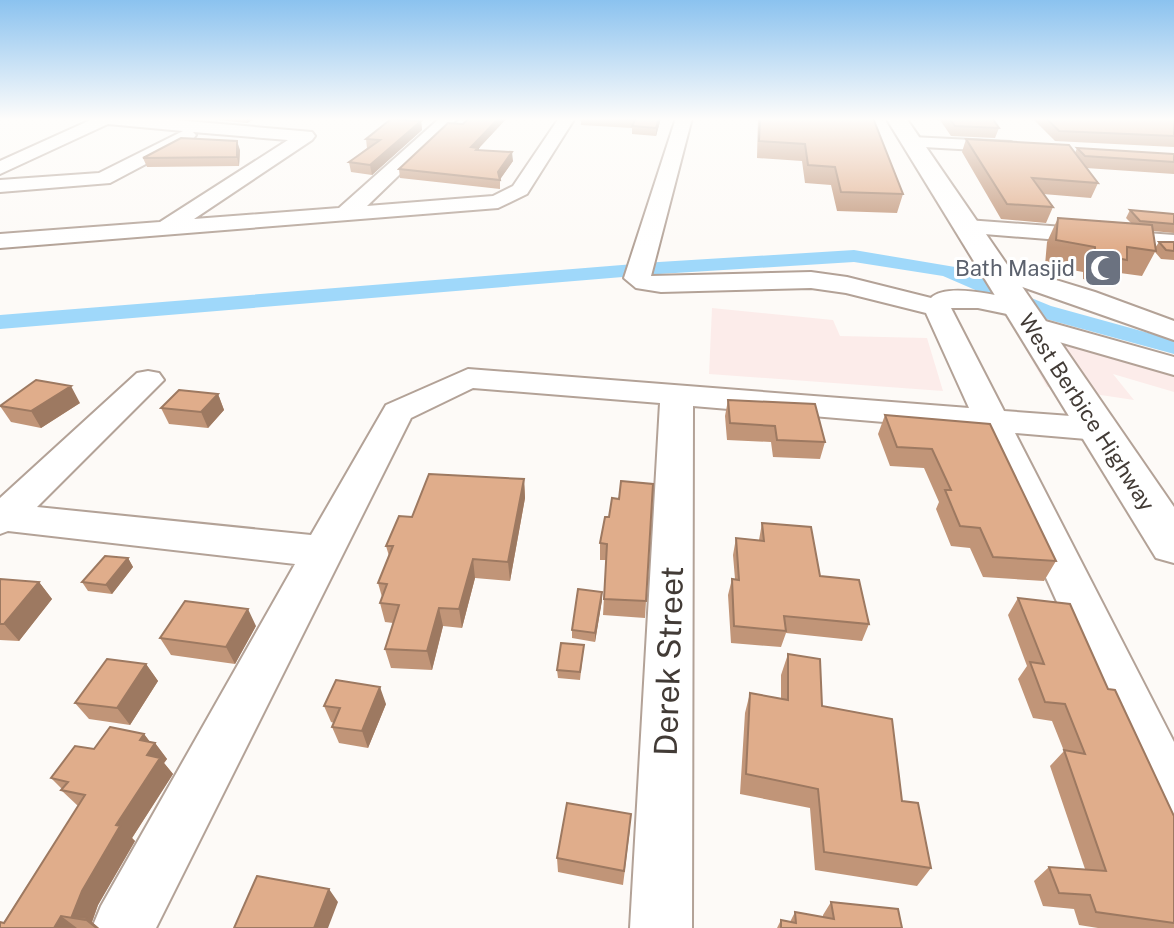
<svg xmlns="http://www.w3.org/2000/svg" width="1174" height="928" viewBox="0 0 1174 928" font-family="'Public Sans',sans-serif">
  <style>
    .commercial { fill: #fcecea }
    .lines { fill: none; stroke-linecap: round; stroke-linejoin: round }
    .canal { fill: #9fd8fa; fill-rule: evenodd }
    .minor-casing { stroke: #b3a297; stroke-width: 4 }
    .major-casing { stroke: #b3a297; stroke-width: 4 }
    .minor { fill: #fff; fill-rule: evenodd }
    .major { fill: #fff; fill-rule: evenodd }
    .wall { fill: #c19578 }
    .shaded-wall { fill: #9d7961 }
    .building { fill: #e0ad8b; stroke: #9d7961; stroke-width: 2 }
    .labels { text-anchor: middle; stroke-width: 6; stroke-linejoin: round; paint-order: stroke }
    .far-worship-label { font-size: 22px; fill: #5b616d; stroke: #fff; text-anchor: end }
    .far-street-label { font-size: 22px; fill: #423b36; stroke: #fff }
    .near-street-label { font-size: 32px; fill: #423b36; stroke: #fff }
  </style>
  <rect width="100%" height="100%" fill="#fdfaf7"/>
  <path class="commercial" d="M 712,308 L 833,320 L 840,336 L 927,338 L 943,391 L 709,374 Z
    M 1004,311 L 1174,356 L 1174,392 L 1113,374 L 1134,400 L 1047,387 Z"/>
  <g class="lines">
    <path class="canal" d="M 854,250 L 955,267 L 1051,306 L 1174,340 L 1174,354 L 1035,316 L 943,276 L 854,262 L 659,274 L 0,329 L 0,315 L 659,262 Z"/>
    <defs>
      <path id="minor" d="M 95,118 L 152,118 L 312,132 L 315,136 L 312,140 L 194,219 L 339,208 L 440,118 L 458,118 L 367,206 L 493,196 L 513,186 L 559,118 L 575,118 L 527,194 L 498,208 L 0,248 L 0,234 L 160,222 L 288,140 L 193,132 L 196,135 L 193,139 L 110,183 L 0,192 L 0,180 L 99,173 L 183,131 L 108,124 L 0,174 L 0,161 Z
        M 676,118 L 692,118 L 651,276 L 811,272 L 847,277 L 931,298 C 948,281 1008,298 1031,303 L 1035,309 L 1031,315 L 1021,317 L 978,308 L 951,308 L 1004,411 L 1098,418 L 1110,422 L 1115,429 L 1110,436 L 1098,440 L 1015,433 L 1174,742 L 1174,826 L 1155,818 L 979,430 L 693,406 L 692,928 L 630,928 L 660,403 L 473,388 L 411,418 L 156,928 L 92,928 L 101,906 L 295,564 L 8,531 L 0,534 L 0,498 L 137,373 L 148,371 L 159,373 L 164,380 L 37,507 L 311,535 L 386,405 L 468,369 L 969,408 L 926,313 L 846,293 L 811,288 L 661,292 L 636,288 L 624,278 Z
        M 912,137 L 1011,142 L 1020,147 L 1011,152 L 906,146 L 903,142 Z
        M 967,220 L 1174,235 L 1174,249 L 959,232 L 956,227 L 959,222 Z
        M 997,262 L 1095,292 L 1174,321 L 1174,340 L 988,275 L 984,270 L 988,265 Z
        M 1031,317 L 1174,357 L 1174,375 L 1021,331 L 1017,325 L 1021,319 Z"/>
      <path id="major" d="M 886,118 L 906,118 L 1174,507 L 1174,563 L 1156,558 Z"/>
    </defs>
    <use href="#minor" class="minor-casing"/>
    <use href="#major" class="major-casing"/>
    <use href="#minor" class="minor"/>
    <use href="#major" class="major"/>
  </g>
  <path class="wall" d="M 199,118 L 256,118 L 247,123 Z
    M 469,118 L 507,118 L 479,148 L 479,150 L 513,161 L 500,179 L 500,189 L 400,178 L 399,169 L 463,124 Z
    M 581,118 L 661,118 L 656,136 L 632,134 L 632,128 L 581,125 Z
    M 758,118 L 873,118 L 903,194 L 897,213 L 837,211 L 831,185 L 805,183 L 802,161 L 757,158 Z
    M 932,118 L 992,118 L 999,128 L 995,138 L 951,136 L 940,120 L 933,120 Z
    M 1032,118 L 1174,118 L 1174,147 L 1055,141 Z
    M 421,121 L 422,130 L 372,175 L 351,172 L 349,162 L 367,148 L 366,139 Z
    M 966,139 L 1075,153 L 1077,148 L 1174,154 L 1174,174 L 1086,168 L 1098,183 L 1091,198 L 1043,194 L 1053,207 L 1046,223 L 1001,219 L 962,152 Z
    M 240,150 L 239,166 L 147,167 L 143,158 Z
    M 1130,210 L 1174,214 L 1174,233 L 1153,231 L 1155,248 L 1159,242 L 1174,242 L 1174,260 L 1161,259 L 1155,252 L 1142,276 L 1120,273 L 1113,285 L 1083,279 L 1083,272 L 1045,265 L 1047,242 L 1058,218 L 1131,223 L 1126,218 Z
    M 218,394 L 224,410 L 208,428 L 169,424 L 161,408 Z
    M 728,400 L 825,442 L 820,459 L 773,457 L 771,442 L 727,440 L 725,416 Z
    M 80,403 L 41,428 L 11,422 L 0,406 Z
    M 885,415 L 990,424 L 1056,561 L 1044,581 L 983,577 L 970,548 L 951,546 L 936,509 L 939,502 L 924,468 L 890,466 L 878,434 Z
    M 524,479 L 525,498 L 510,581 L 475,578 L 462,628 L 443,626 L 432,670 L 391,668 L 385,649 L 393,623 L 385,622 L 380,603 L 382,597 L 378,583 L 389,556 L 386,546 L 412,517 Z
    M 653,484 L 645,618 L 603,615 L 606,560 L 600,560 L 600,543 L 609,517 L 619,499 Z
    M 762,523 L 820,576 L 869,624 L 862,641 L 786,633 L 781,647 L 731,643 L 728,595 L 732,579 L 735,579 L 733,555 L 736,538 L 759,540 Z
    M 128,558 L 133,567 L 112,594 L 88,591 L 82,582 Z
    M 0,579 L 39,582 L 52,599 L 19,641 L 0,640 Z
    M 1018,598 L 1108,689 L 1174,816 L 1174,928 L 1098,928 L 1079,925 L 1074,909 L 1043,906 L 1034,881 L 1049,867 L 1085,869 L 1050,766 L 1064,751 L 1052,721 L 1033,718 L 1018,679 L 1027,666 L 1008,615 Z
    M 602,600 L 595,642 L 572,638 L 572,630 Z
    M 256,626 L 235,664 L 171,655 L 160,638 Z
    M 584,645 L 580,680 L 558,678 L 557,670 Z
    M 788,654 L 822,706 L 902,801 L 931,868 L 917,886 L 815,870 L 810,808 L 740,794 L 745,713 L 750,693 L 781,699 L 781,675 Z
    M 146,664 L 158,681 L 130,725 L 89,719 L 75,703 Z
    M 386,704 L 368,748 L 339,743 L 332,727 L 334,723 L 331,722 L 324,706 Z
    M 144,734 L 150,742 L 155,743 L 167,759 L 164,763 L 173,774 L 132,838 L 135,841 L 98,905 L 92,922 L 99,928 L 0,928 L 78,806 L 61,790 L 62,789 L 51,778 L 94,749 Z
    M 630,829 L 623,885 L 558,872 L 557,858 Z
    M 831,902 L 902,928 L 777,928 L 781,920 L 790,922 L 795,912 L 823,917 L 823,915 Z"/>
  <path class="shaded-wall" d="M 246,118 L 256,118 L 247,123 Z
    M 499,118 L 507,118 L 479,148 L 479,156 L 471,147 Z
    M 659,118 L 661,118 L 656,136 L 656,128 Z
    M 421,121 L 422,130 L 372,175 L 370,165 Z
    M 237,141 L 240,150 L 239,166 L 237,157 Z
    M 512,152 L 513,161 L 499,181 L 498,172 Z
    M 71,386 L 80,403 L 41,428 L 31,411 Z
    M 218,394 L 224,410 L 208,428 L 201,412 Z
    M 524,479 L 525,498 L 510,581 L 508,562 Z
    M 128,558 L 133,567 L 112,594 L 106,585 Z
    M 473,559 L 475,578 L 462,628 L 459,609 Z
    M 39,582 L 52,599 L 19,641 L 4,624 Z
    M 602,592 L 602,600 L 595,642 L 595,633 Z
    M 439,608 L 443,626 L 432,670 L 427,651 Z
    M 248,609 L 256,626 L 235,664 L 226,647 Z
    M 146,664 L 158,681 L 130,725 L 117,708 Z
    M 380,687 L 386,704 L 368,748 L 362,731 Z
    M 144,734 L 153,746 L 155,743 L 167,759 L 164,763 L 173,774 L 132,838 L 135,841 L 98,905 L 92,922 L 99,928 L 95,928 L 85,920 L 72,916 L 82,891 L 147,755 L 140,740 Z
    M 329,889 L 338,902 L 328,928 L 314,928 Z
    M 61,916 L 77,928 L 54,928 Z"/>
  <path class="building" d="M 469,118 L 499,118 L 471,147 L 478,148 L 476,150 L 512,152 L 498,172 L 500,180 L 399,169 L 448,123 L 463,124 Z
    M 592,118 L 659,118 L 656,128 L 632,126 L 635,120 Z
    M 760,118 L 873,118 L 903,194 L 841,192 L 835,167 L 808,165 L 805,144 L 759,141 Z
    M 949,118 L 992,118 L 999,128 L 955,126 Z
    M 1046,118 L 1174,118 L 1174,136 L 1059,131 Z
    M 391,119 L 421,121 L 370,165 L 349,162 L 380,140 L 366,139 Z
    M 181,138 L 237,141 L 237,157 L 143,158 Z
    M 966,139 L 1069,145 L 1098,183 L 1032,178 L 1053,207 L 1007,204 Z
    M 1077,148 L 1174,154 L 1174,162 L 1085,156 Z
    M 1130,210 L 1174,214 L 1174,224 L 1140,221 Z
    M 1058,218 L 1152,225 L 1156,251 L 1127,247 L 1127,260 L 1095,254 L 1095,247 L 1056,240 Z
    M 1159,242 L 1174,242 L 1174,251 L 1166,250 Z
    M 36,380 L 71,386 L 31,411 L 0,406 Z
    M 179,390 L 218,394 L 201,412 L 161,408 Z
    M 728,400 L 815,404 L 825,442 L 777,440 L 775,426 L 730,423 Z
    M 885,415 L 990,424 L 1056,561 L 993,557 L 980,528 L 960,526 L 945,490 L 951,490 L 932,449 L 897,447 Z
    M 429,474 L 524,479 L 508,562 L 473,559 L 459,609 L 439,608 L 427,651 L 385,649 L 399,605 L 380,603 L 387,584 L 378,583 L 393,546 L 386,546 L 399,516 L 412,517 Z
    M 621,481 L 653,484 L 646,601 L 604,599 L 607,544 L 600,543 L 605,517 L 609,517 L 612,498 L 619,499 Z
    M 762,523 L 811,527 L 820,576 L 859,580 L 869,624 L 784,616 L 786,631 L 734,626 L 732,579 L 739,580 L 736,538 L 764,541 Z
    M 105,556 L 128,558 L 106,585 L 82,582 Z
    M 0,579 L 39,582 L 4,624 L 0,624 Z
    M 578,589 L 602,592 L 595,633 L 572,630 Z
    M 1018,598 L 1070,604 L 1108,689 L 1115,690 L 1174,816 L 1174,923 L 1096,912 L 1090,895 L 1059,893 L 1049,867 L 1106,871 L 1064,750 L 1085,754 L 1065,704 L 1045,702 L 1030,662 L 1044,664 Z
    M 185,601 L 248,609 L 226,647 L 160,638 Z
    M 561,643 L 584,645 L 580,672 L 557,670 Z
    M 788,654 L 820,659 L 822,706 L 892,719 L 902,801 L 918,803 L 931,868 L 824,852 L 818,789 L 746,774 L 750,693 L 788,700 Z
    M 107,659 L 146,664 L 117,708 L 75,703 Z
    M 336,680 L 380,687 L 362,731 L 332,727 L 340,708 L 324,706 Z
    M 110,727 L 144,734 L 140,740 L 155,743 L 147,755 L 160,758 L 116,825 L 120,826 L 82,891 L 72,916 L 86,918 L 85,920 L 61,916 L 54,928 L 0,928 L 0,922 L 4,923 L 85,795 L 61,790 L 68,782 L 51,778 L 75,746 L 94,749 Z
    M 567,803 L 631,814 L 624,871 L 557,858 Z
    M 257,876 L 329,889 L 314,928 L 234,928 Z
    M 831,902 L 898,909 L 902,928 L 781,928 L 781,920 L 796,923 L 795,912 L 834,919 Z"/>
  <linearGradient id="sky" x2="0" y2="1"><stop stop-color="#8bc2ef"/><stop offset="0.48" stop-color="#fefdfb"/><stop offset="1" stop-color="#fefdfb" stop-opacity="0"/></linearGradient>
  <rect width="1174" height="248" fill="url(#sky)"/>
  <defs>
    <symbol id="mosque-square" viewBox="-11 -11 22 22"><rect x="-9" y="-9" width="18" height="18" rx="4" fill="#6b7280" stroke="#fff"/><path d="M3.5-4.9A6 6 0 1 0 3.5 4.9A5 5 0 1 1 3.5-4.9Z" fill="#fff"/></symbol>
  </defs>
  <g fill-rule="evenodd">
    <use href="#mosque-square" x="1081" y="246" width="44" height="44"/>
  </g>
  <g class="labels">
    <g class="far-worship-label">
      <text x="1075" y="276">Bath Masjid</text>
    </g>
    <g class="far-street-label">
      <text transform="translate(1087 412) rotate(57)" y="8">West Berbice Highway</text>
    </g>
    <g class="near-street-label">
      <text transform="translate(669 661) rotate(-88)" y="11">Derek Street</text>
    </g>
  </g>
</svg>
